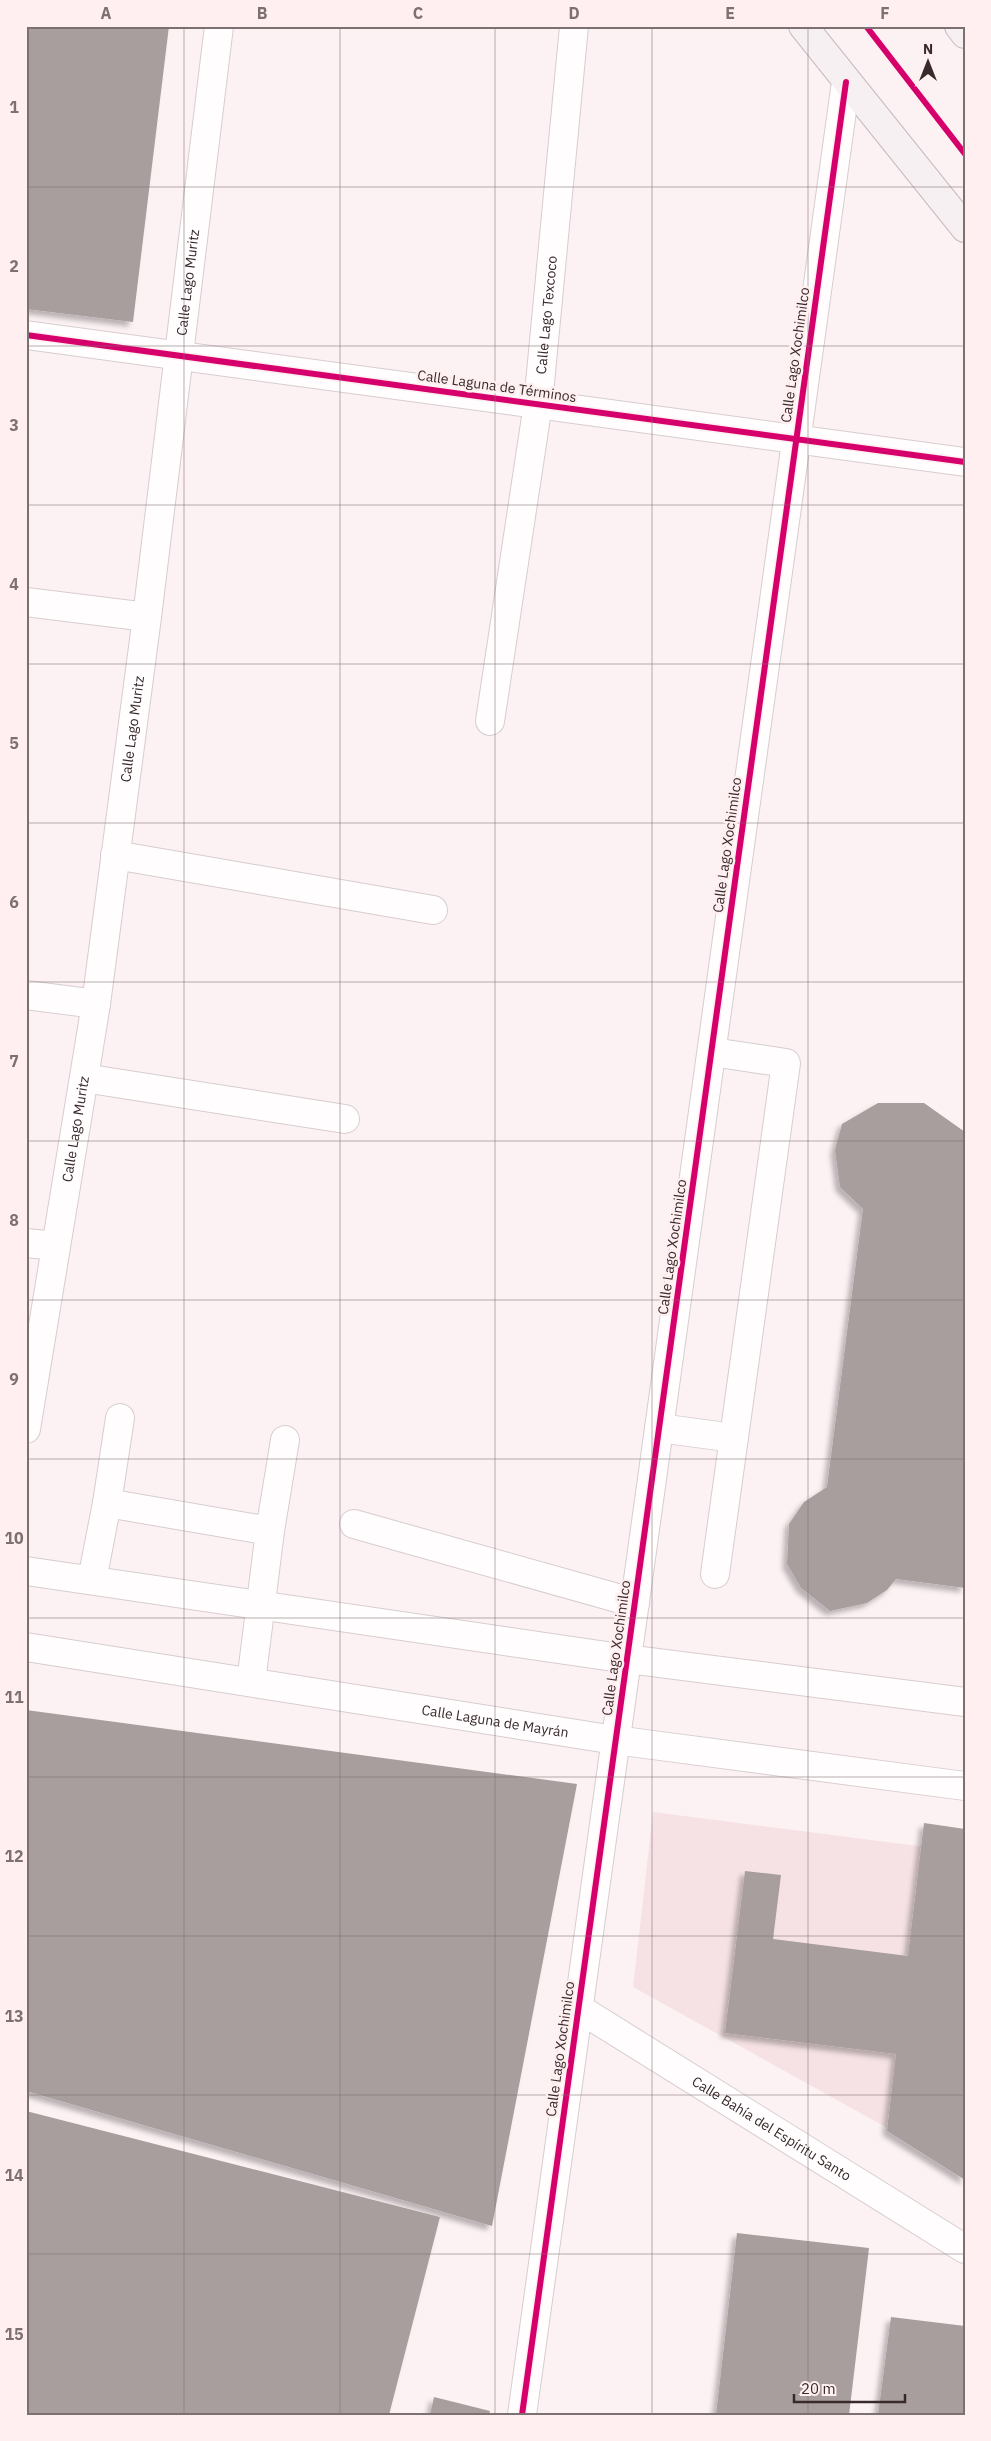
<svg xmlns="http://www.w3.org/2000/svg" width="991" height="2441" viewBox="0 0 991 2441" font-family="'IBM Plex Sans',sans-serif">
  <style>
    .built { fill: #f6e2e4 }
    .building { fill: #a99e9e; filter: url(#shadow) }
    .lines { fill: none; stroke-linecap: round; stroke-linejoin: round }
    .minor-casing { stroke: #d8cdce; stroke-width: 30 }
    .major-casing { stroke: #c9babf; stroke-width: 30 }
    .minor { stroke: #fffdfd; stroke-width: 28 }
    .major { stroke: #f7f0f2; stroke-width: 28 }
    .cycleway-casing { stroke: #ffeff0; stroke-width: 9 }
    .cycleway { stroke: #d6006c; stroke-width: 6 }
    .grid { fill: none; stroke: #7d7071; stroke-width: 1; stroke-opacity: 0.55 }
    .labels { text-anchor: middle; stroke-width: 5; stroke-linejoin: round; paint-order: stroke }
    .street-label { font-size: 14px; fill: #382a2b; stroke: #ffeff0 }
    .neatline { fill: none; stroke: #7d7071; stroke-width: 2 }
    .grid-label { font-size: 16px; text-anchor: middle; font-weight: bold; fill: #7d7071 }
  </style>
  <defs>
    <filter id="shadow"><feDropShadow dx="-4.5" dy="4.5" stdDeviation="2.5" flood-color="#0004"/></filter>
  </defs>
  <rect width="100%" height="100%" fill="#fcf2f4"/>
  <path class="built" d="M 653,1812 L 965,1852 L 965,2171 L 633,1987 Z"/>
  <path class="building" d="M 26,26 L 169,26 L 133,322 L 26,309 Z
    M 878,1103 L 924,1103 L 965,1132 L 965,1588 L 896,1579 L 887,1590 L 867,1603 L 830,1611 L 801,1588 L 787,1564 L 789,1524 L 804,1502 L 827,1487 L 863,1209 L 840,1187 L 835,1150 L 842,1124 Z
    M 26,1710 L 577,1784 L 492,2226 L 26,2091 Z
    M 924,1823 L 965,1829 L 965,2180 L 887,2131 L 896,2054 L 725,2033 L 745,1871 L 781,1875 L 773,1939 L 908,1956 Z
    M 26,2111 L 440,2217 L 389,2415 L 26,2415 Z
    M 737,2233 L 869,2248 L 849,2415 L 716,2415 Z
    M 891,2317 L 965,2326 L 965,2415 L 878,2415 Z
    M 434,2397 L 490,2411 L 489,2415 L 430,2415 Z"/>
  <g class="lines">
    <defs>
      <g id="minor">
        <path d="M 26,335 L 965,462"/>
        <path d="M 26,602 L 147,617"/>
        <path id="s1" d="M 490,721 L 538,404 L 574,26"/>
        <path d="M 115,855 L 433,910"/>
        <path d="M 26,995 L 96,1004"/>
        <path d="M 712,1052 L 786,1063 L 715,1574"/>
        <path d="M 84,1078 L 345,1119"/>
        <path d="M 26,1243 L 56,1246"/>
        <path d="M 659,1428 L 734,1438"/>
        <path id="s2" d="M 26,1429 L 96,1004 L 147,617 L 219,26"/>
        <path d="M 107,1503 L 270,1531 L 251,1682"/>
        <path d="M 354,1524 L 635,1603"/>
        <path d="M 270,1531 L 285,1440"/>
        <path d="M 26,1571 L 627,1659 L 965,1702"/>
        <path d="M 92,1580 L 107,1503 L 120,1418"/>
        <path id="s3" d="M 26,1647 L 615,1740 L 965,1786"/>
        <path id="s4" d="M 578,2008 L 965,2249"/>
        <path d="M 522,2415 L 846,82"/>
      </g>
      <path id="major" d="M 803,26 L 965,228
        M 959,26 L 965,34"/>
    </defs>
    <use href="#minor" class="minor-casing"/>
    <use href="#major" class="major-casing"/>
    <use href="#minor" class="minor"/>
    <use href="#major" class="major"/>
    <defs>
      <path id="cycleway" d="M 866,26 L 965,154
        M 26,335 L 965,462
        M 522,2415 L 846,82"/>
    </defs>
    <use href="#cycleway" class="cycleway-casing"/>
    <use href="#cycleway" class="cycleway"/>
  </g>
  <path class="grid" d="M 184,26 L 184,2415M 340,26 L 340,2415M 495,26 L 495,2415M 652,26 L 652,2415M 808,26 L 808,2415M 26,187 L 965,187M 26,346 L 965,346M 26,505 L 965,505M 26,664 L 965,664M 26,823 L 965,823M 26,982 L 965,982M 26,1141 L 965,1141M 26,1300 L 965,1300M 26,1459 L 965,1459M 26,1618 L 965,1618M 26,1777 L 965,1777M 26,1936 L 965,1936M 26,2095 L 965,2095M 26,2254 L 965,2254"/>
  <g class="labels">
    <g class="street-label">
      <text dy="5" stroke="none"><textPath href="#s2" startOffset="1158">Calle Lago Muritz</textPath></text>
      <text dy="5" stroke="none"><textPath href="#s1" startOffset="410">Calle Lago Texcoco</textPath></text>
      <text transform="translate(795 355) rotate(-82)" y="5">Calle Lago Xochimilco</text>
      <text transform="translate(497 386) rotate(8)" y="5">Calle Laguna de Términos</text>
      <text dy="5" stroke="none"><textPath href="#s2" startOffset="708">Calle Lago Muritz</textPath></text>
      <text transform="translate(727 845) rotate(-82)" y="5">Calle Lago Xochimilco</text>
      <text dy="5" stroke="none"><textPath href="#s2" startOffset="304">Calle Lago Muritz</textPath></text>
      <text transform="translate(672 1247) rotate(-82)" y="5">Calle Lago Xochimilco</text>
      <text transform="translate(616 1648) rotate(-82)" y="5">Calle Lago Xochimilco</text>
      <text dy="5" stroke="none"><textPath href="#s3" startOffset="475">Calle Laguna de Mayrán</textPath></text>
      <text transform="translate(560 2049) rotate(-82)" y="5">Calle Lago Xochimilco</text>
      <text dy="5" stroke="none"><textPath href="#s4" startOffset="228">Calle Bahía del Espíritu Santo</textPath></text>
    </g>
  </g>
  <rect width="991" height="2441" fill="none" stroke="#ffeff0" stroke-width="55"/>
  <g transform="translate(928 62)" stroke="#ffeff0" stroke-width="4" paint-order="stroke">
  <path d="M0-4L9 19L0 12L-9 19Z" fill="#382a2b"/>
  <text y="-8" font-size="14" font-weight="bold" text-anchor="middle" fill="#382a2b">N</text>
  </g>
  <path d="M794 2394v8h111v-8" fill="none" stroke="#382a2b" stroke-width="2.5"/>
  <text x="801" y="2394" font-size="15" fill="#382a2b" stroke="#ffeff0" stroke-width="4" paint-order="stroke">20 m</text>
  <rect x="28" y="28" width="936" height="2386" class="neatline"/>
  <g class="grid-label">
    <text x="106" y="19">A</text>
    <text x="262" y="19">B</text>
    <text x="418" y="19">C</text>
    <text x="574" y="19">D</text>
    <text x="730" y="19">E</text>
    <text x="885" y="19">F</text>
    <text x="14" y="113">1</text>
    <text x="14" y="272">2</text>
    <text x="14" y="431">3</text>
    <text x="14" y="590">4</text>
    <text x="14" y="749">5</text>
    <text x="14" y="908">6</text>
    <text x="14" y="1067">7</text>
    <text x="14" y="1226">8</text>
    <text x="14" y="1385">9</text>
    <text x="14" y="1544">10</text>
    <text x="14" y="1703">11</text>
    <text x="14" y="1862">12</text>
    <text x="14" y="2022">13</text>
    <text x="14" y="2181">14</text>
    <text x="14" y="2340">15</text>
  </g>
</svg>
